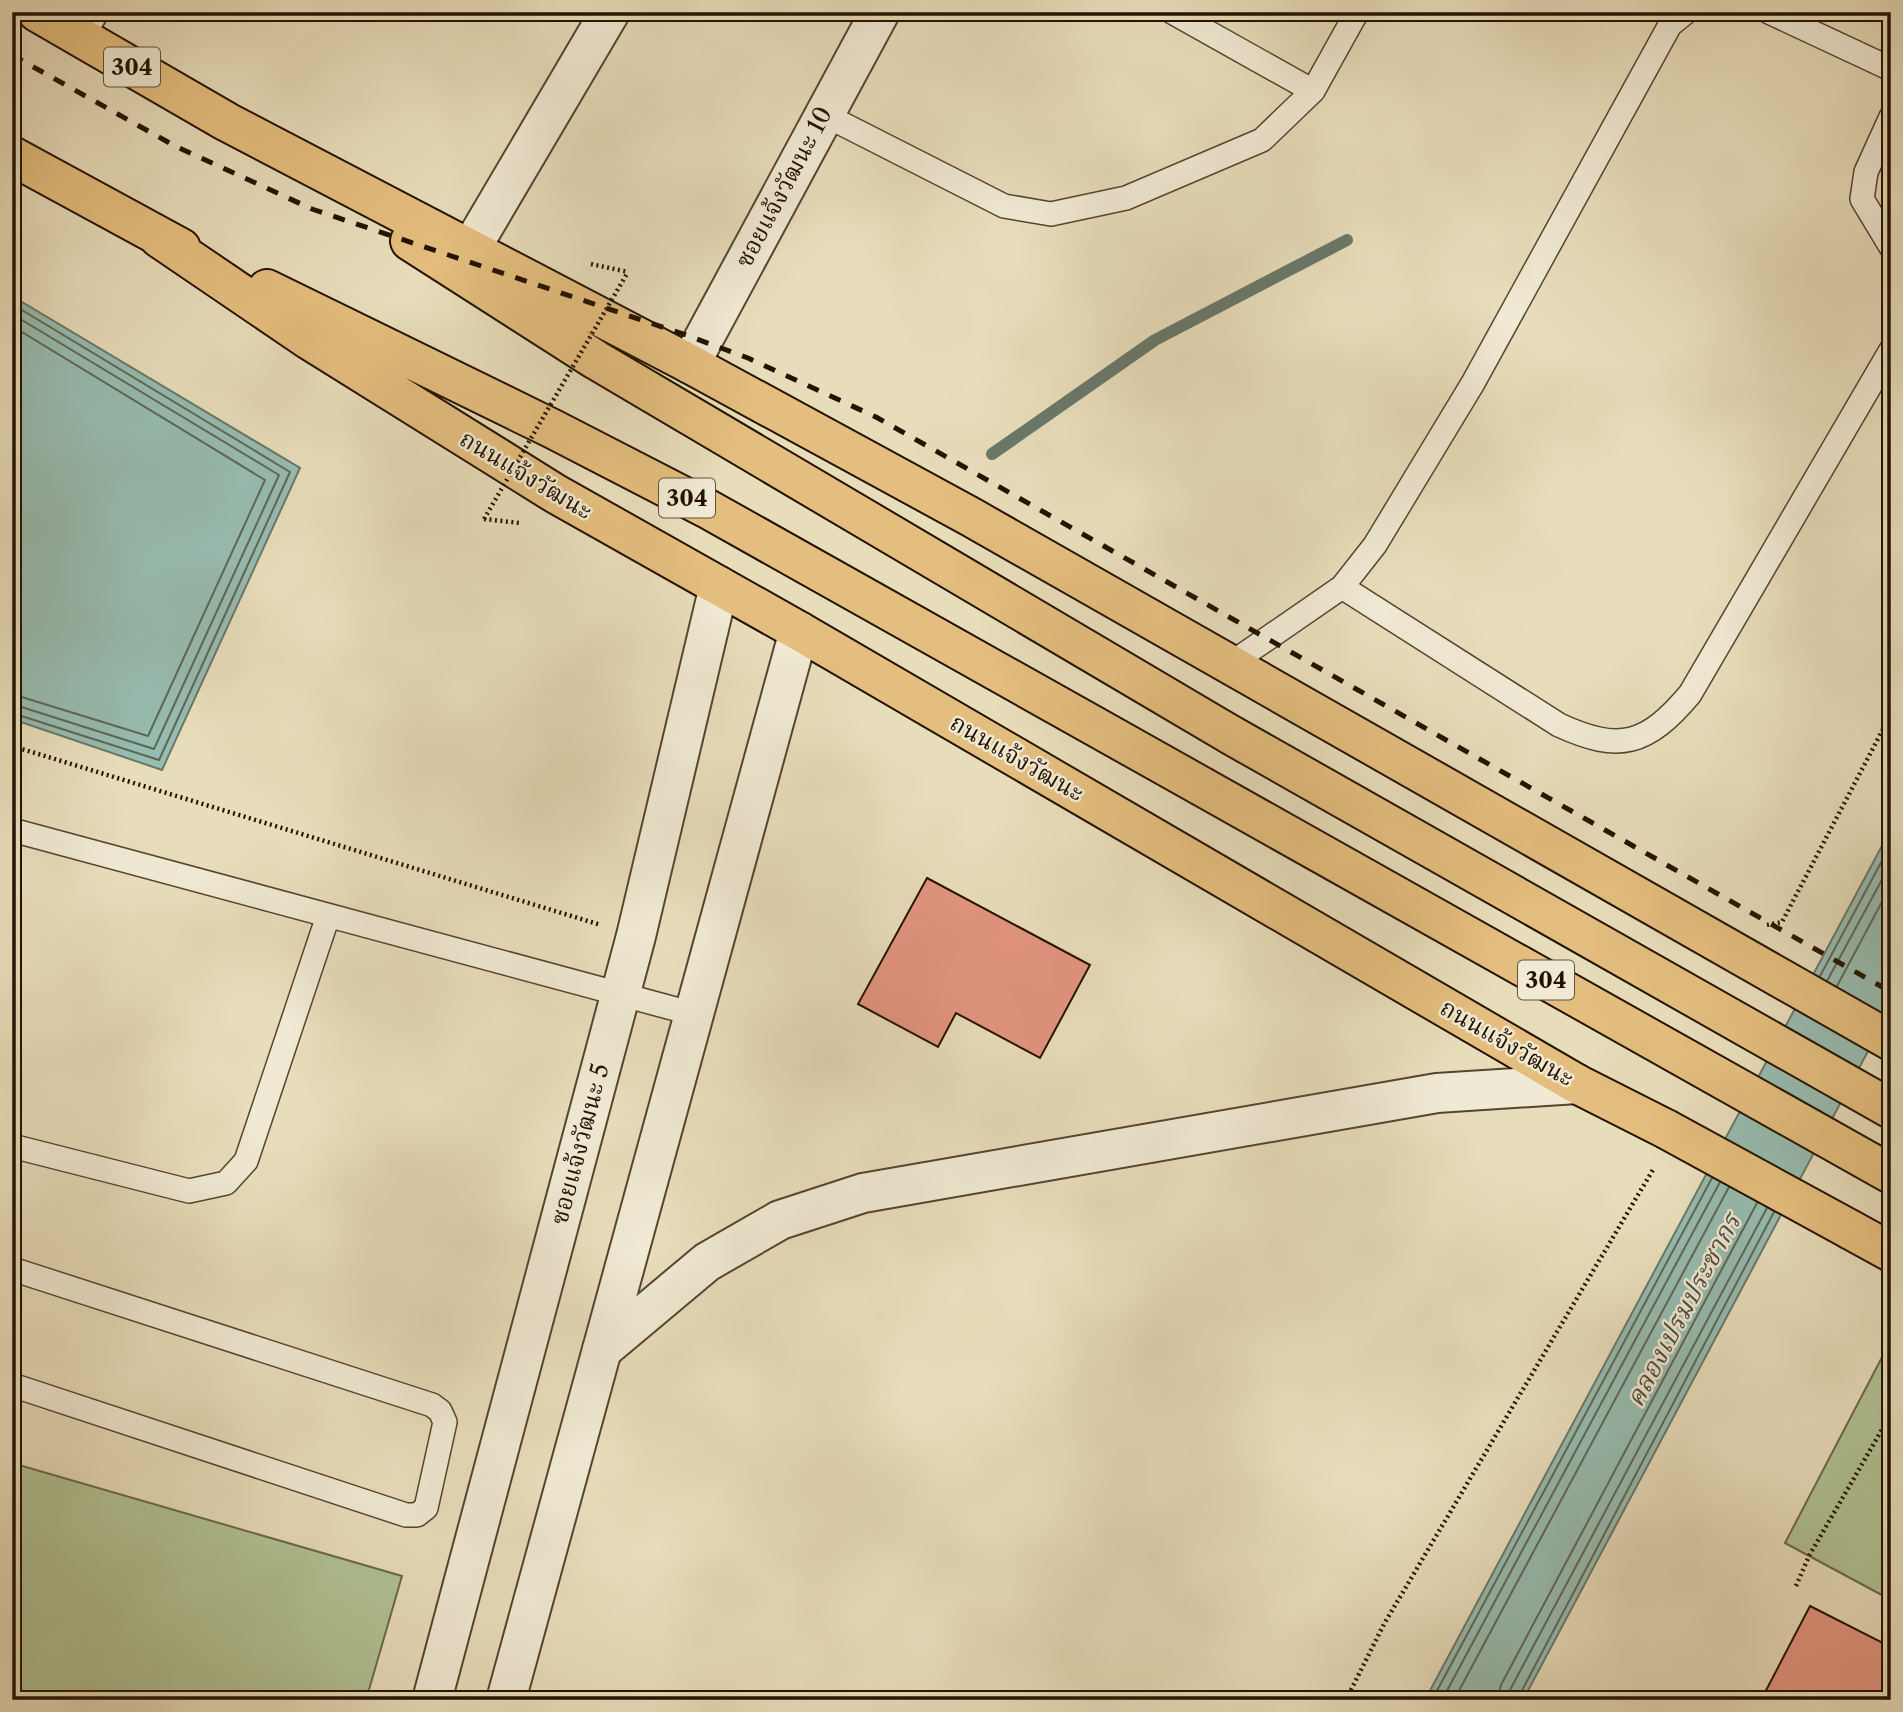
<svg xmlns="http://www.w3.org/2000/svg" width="1903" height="1712" viewBox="0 0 1903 1712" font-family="'Libre Caslon Text','Noto Serif Thai',serif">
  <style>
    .green { fill: #b1c294; stroke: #6a6a4a; stroke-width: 2 }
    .water { fill: #97bcb0; stroke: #69786a; stroke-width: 2 }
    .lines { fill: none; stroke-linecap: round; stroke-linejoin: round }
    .shore { stroke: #5d6758; stroke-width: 2 }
    .stream { stroke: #69786a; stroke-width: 12 }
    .building { fill: #e39580; stroke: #231200; stroke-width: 2 }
    .service-casing { stroke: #54452f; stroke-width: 26 }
    .minor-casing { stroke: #54452f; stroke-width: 42 }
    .tertiary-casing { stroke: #54452f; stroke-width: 42 }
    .primary-casing { stroke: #231200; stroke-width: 42 }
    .path { stroke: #231200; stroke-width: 4.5; stroke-dasharray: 2 3.5; stroke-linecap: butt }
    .service { stroke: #f0e9d3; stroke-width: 23 }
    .minor { stroke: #f0e9d3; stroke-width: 38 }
    .tertiary { stroke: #f0e9d3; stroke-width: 38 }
    .primary { stroke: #e4be7e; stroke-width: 38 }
    .rail { stroke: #231200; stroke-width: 5; stroke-dasharray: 12 12; stroke-linecap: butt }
    .primary-bridge-casing { stroke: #231200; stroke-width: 42; stroke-linecap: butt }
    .path-bridge { stroke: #231200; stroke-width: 4.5; stroke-dasharray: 2 3.5; stroke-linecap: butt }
    .primary-bridge { stroke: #e4be7e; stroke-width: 38 }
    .labels { text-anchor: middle; stroke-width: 5; stroke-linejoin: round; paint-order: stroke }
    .shield { fill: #f0e9d3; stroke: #60523f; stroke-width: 2 }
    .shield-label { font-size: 23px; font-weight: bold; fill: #231200 }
    .street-label { font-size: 24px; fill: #231200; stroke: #f0e9d3 }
    .water-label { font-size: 26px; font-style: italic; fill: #4c4e3e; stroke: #f0e9d3 }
  </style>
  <rect width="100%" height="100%" fill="#e8ddbb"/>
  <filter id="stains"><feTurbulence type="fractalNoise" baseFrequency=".00286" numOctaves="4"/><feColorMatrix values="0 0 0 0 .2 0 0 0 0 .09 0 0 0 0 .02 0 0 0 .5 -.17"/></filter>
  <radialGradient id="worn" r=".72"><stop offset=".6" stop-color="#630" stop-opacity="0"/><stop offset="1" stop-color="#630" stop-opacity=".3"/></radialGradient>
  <path class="green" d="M 1891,1340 L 1891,1600 L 1785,1543 Z
    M 12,1463 L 402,1576 L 366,1700 L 12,1700 Z"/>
  <path class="water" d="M 12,296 L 300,468 L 162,770 L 12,719 Z
    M 1891,829 L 1891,1008 L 1523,1700 L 1425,1700 Z"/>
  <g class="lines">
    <path class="shore" d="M 12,304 L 290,472 L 159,760 L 12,713
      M 12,314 L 279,475 L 154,749 L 12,704
      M 12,326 L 265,480 L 148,736 L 12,694
      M 1820,976 L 1891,844
      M 1827,981 L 1891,863
      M 1837,986 L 1891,885
      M 1432,1700 L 1712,1178
      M 1442,1700 L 1720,1182
      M 1454,1700 L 1729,1187
      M 1498,1700 L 1501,1685 L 1757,1203
      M 1508,1700 L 1510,1690 L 1767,1208
      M 1517,1700 L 1774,1212"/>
    <path class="stream" d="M 992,454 L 1155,340 L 1347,240"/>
  </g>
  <path class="building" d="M 927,878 L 1090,965 L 1040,1058 L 956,1013 L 938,1047 L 858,1004 Z
    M 1810,1606 L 1891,1647 L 1891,1700 L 1761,1700 Z"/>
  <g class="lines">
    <defs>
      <path id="service" d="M 1769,12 L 1891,69
        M 1313,91 L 1357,12
        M 823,114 L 1004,206 L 1051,214 L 1126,198 L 1262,140 L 1313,91 L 1172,12
        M 1891,117 L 1866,172 L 1862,199 L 1891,247
        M 1342,587 L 1559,725 C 1620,753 1647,745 1690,694 L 1891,350
        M 1229,665 L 1342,587 L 1375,545 L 1473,383 L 1670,25 L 1686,12
        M 12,830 L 694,1014
        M 12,1146 L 189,1191 L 226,1183 L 246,1161 L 328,916
        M 12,1269 L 432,1405 L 440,1411 L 445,1422 L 426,1508 L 417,1515 L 406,1515 L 12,1385"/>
      <path id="minor" d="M 76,34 L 88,12
        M 471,248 L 610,12
        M 690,364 L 880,12
        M 602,1350 L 707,1262 L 780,1220 L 863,1193 L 1437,1093 L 1577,1084"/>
      <path id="tertiary" d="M 432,1700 L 636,936 L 719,586
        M 506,1700 L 799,631"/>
      <path id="primary" d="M 37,12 L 227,122 L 690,364 L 971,517 L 1891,1041
        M 12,156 L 181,248
        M 159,238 L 309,340 L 556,494 L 799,631 L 1577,1084 L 1666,1129
        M 410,241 L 596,360 L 1231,735
        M 267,289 L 553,429 L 706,508 L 1201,786
        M 1851,1230 L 1891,1252"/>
    </defs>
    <use href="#service" class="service-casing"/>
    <use href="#minor" class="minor-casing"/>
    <use href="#tertiary" class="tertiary-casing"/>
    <use href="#primary" class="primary-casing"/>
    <path class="path" d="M 591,264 L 628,272
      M 484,519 L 520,523
      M 12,746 L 601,925
      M 1767,925 L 1782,922 L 1891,714
      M 1884,1426 L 1891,1429
      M 1796,1586 L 1809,1556 L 1891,1414
      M 1346,1700 L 1384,1624 L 1654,1168"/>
    <use href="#service" class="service"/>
    <use href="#minor" class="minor"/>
    <use href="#tertiary" class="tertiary"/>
    <use href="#primary" class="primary"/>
    <path class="rail" d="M 12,55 L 175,146 L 312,209 L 686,335 L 748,358 L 876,417 L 1891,992"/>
    <defs>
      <path id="primary-bridge" d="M 1231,735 L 1891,1109
        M 1201,786 L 1891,1174
        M 1666,1129 L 1851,1230"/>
    </defs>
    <use href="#primary-bridge" class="primary-bridge-casing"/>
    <path class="path-bridge" d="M 484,519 L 628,272"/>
    <use href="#primary-bridge" class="primary-bridge"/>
  </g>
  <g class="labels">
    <g class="shield">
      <rect x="104" y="47.5" width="56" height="39" rx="5"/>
      <rect x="659" y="478.5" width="56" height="39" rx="5"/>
      <rect x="1518" y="960.5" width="56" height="39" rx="5"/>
    </g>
    <g class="shield-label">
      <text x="132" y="75">304</text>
      <text x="687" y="506">304</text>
      <text x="1546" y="988">304</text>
    </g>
    <g class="street-label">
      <text transform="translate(784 187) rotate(-62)" y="8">ซอยแจ้งวัฒนะ 10</text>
      <text transform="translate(526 475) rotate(31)" y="8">ถนนแจ้งวัฒนะ</text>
      <text transform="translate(1017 758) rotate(30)" y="8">ถนนแจ้งวัฒนะ</text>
      <text transform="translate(1507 1043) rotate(30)" y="8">ถนนแจ้งวัฒนะ</text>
      <text transform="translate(580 1144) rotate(-75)" y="8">ซอยแจ้งวัฒนะ 5</text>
    </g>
    <g class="water-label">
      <text transform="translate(1683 1310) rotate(-62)" y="9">คลองเปรมประชากร</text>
    </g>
  </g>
  <rect width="1903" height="1712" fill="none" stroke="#e8ddbb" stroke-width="42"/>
  <rect x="14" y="14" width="1875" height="1684" fill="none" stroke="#231200" stroke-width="3.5"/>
  <rect x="21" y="21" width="1861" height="1670" fill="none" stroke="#231200" stroke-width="2"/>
  <rect width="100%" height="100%" filter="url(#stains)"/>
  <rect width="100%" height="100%" fill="url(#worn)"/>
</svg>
